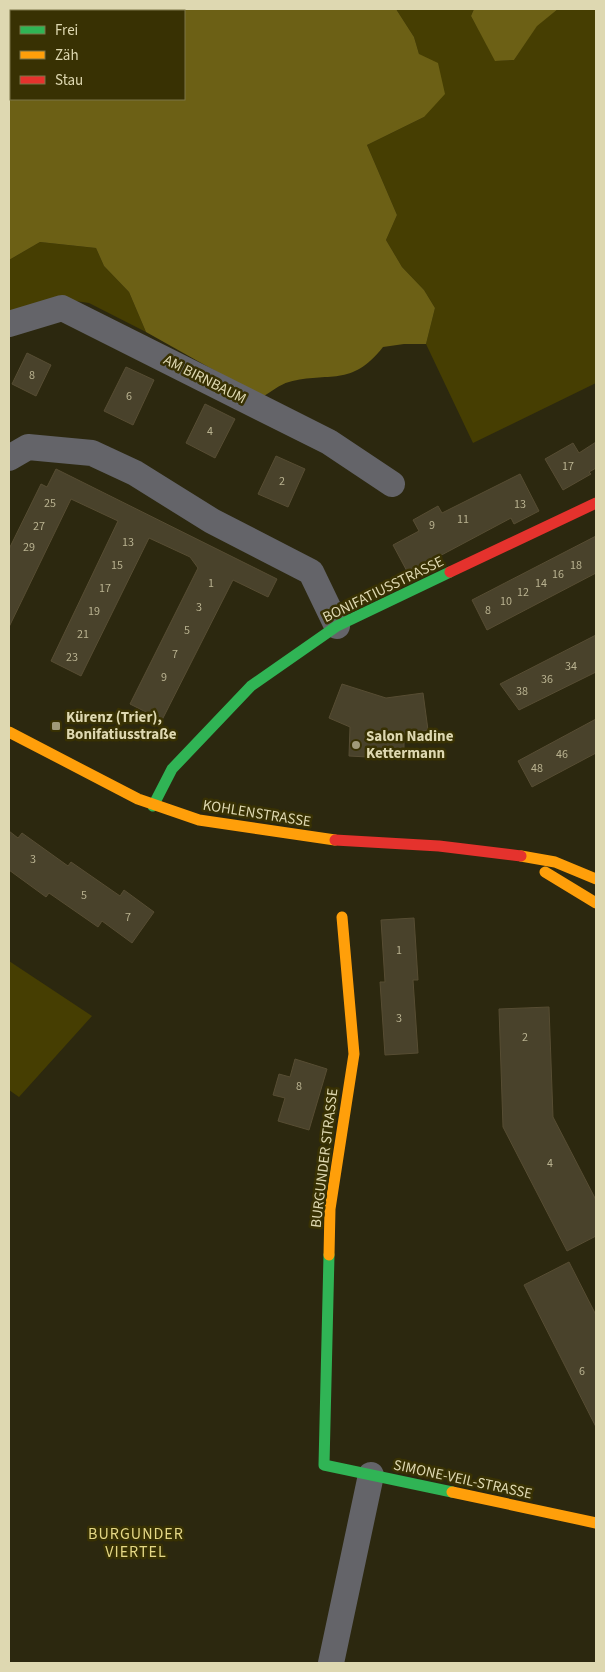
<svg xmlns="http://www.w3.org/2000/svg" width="605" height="1672" viewBox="0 0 605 1672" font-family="'Source Sans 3',sans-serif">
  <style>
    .green { fill: #463e02 }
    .forest { fill: #6c6015; fill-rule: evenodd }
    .building { fill: #49422b; stroke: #574d33 }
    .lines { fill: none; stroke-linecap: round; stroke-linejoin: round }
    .street { stroke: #646469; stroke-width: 26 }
    .fast { stroke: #30b455; stroke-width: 11 }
    .slow { stroke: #ff9f0a; stroke-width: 11 }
    .jam { stroke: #e5322d; stroke-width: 11 }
    .poi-dot { fill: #a09a78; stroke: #383103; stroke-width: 2 }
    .labels { text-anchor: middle; stroke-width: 5; stroke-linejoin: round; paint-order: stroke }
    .number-label { font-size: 12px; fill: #b9b290 }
    .street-label { font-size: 15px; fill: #ded8b1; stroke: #383103 }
    .poi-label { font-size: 15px; font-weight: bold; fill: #ded8b1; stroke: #383103; text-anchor: start }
    .neighbourhood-label { font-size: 16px; letter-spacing: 1px; fill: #e4d785; stroke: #383103 }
  </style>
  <rect width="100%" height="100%" fill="#2c280f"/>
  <path class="green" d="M 396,9 L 474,9 L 471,16 L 496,61 L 514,60 L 537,25 L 558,9 L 596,9 L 596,383 L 473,443 L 426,344 L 435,308 L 424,290 L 402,267 L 386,240 L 397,215 L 367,145 L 424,117 L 419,54 L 414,37 Z
    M 40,242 L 96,248 L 104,266 L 129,292 L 146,332 L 89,303 L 69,300 L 9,318 L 9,260 Z
    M 9,961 L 92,1016 L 19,1097 L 9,1090 Z"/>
  <path class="forest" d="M 9,9 L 396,9 L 414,37 L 419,54 L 438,63 L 445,94 L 424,117 L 367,145 L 397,215 L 386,240 L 402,267 L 424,290 L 435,308 L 426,344 L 404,344 L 383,347 C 351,388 329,371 289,382 C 280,384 270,393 262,397 L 146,332 L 129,292 L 104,266 L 96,248 L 40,242 L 9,260 ZM 11,11 L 184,11 L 184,99 L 11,99 Z
    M 474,9 L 558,9 L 537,26 L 514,60 L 495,61 L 471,16 Z"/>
  <path class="building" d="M 27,353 L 51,365 L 36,396 L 12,384 Z
    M 126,367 L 154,380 L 133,425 L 104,411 Z
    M 205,404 L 235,419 L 215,458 L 186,443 Z
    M 596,442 L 596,468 L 589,472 L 591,474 L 563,490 L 545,459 L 573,443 L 579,453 Z
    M 276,456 L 305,469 L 288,507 L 258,494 Z
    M 56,469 L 277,579 L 268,597 L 233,580 L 162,720 L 130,704 L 198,568 L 190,557 L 149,538 L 81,676 L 51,661 L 118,521 L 71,499 L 9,627 L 9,549 L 41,484 L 47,487 Z
    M 520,474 L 539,511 L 514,524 L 511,518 L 434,559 L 436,562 L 409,575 L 393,545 L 419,531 L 413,520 L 438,506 L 442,513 Z
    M 596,536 L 596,573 L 487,630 L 472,600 Z
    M 596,635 L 596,672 L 519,710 L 500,684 Z
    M 342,684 L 386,698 L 423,693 L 428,730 L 404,735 L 404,759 L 349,756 L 350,727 L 329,718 Z
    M 596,719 L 596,753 L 532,787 L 518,761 Z
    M 9,831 L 18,838 L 22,833 L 68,866 L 71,862 L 120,896 L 124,890 L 154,912 L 132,943 L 102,921 L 98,927 L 49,893 L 46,897 L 9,870 Z
    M 414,918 L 418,980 L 413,980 L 418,1053 L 385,1055 L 380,982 L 385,982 L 381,920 Z
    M 549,1007 L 553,1117 L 596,1200 L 596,1236 L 567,1251 L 503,1127 L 499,1009 Z
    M 295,1059 L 327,1069 L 309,1130 L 278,1121 L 285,1098 L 273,1095 L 279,1074 L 290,1077 Z
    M 569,1262 L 596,1315 L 596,1427 L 524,1285 Z"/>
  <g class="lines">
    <path class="street" d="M 9,324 L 62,308 L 329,442 L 392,484
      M 9,458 L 28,447 L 92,453 L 135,473 L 212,521 L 311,572 L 337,626
      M 331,1663 L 371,1475"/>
    <path class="fast" d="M 153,806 L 172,769 L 251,686 L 337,626 L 450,572
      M 329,1255 L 324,1465 L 452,1492"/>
    <path class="slow" d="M 9,732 L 138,799 L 199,820 L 335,840
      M 521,856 L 555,862 L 596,879
      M 545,872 L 596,903
      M 329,1255 L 330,1209 L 354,1054 L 342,917
      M 452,1492 L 596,1523"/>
    <path class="jam" d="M 450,572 L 596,503
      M 335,840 L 439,846 L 521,856"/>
  </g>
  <g class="poi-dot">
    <rect x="51" y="721" width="10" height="10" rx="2.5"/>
    <circle cx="356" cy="745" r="5"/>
  </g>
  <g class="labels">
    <g class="number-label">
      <text x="32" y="379">8</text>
      <text x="129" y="400">6</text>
      <text x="210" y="435">4</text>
      <text x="568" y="470">17</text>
      <text x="282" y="485">2</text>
      <text x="50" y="507">25</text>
      <text x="520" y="508">13</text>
      <text x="463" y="523">11</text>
      <text x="432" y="529">9</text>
      <text x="39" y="530">27</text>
      <text x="128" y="546">13</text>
      <text x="29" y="551">29</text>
      <text x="117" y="569">15</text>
      <text x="576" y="569">18</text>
      <text x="558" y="578">16</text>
      <text x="211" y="587">1</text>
      <text x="541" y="587">14</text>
      <text x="105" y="592">17</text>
      <text x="523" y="596">12</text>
      <text x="506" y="605">10</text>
      <text x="199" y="611">3</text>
      <text x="488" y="614">8</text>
      <text x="94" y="615">19</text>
      <text x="187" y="634">5</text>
      <text x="83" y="638">21</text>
      <text x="175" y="658">7</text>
      <text x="72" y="661">23</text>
      <text x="571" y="670">34</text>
      <text x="164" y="681">9</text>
      <text x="547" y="683">36</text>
      <text x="522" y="695">38</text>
      <text x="562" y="758">46</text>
      <text x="537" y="772">48</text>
      <text x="33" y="863">3</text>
      <text x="84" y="899">5</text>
      <text x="128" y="921">7</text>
      <text x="399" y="954">1</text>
      <text x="399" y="1022">3</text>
      <text x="525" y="1041">2</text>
      <text x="299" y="1090">8</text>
      <text x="550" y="1167">4</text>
      <text x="582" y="1375">6</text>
    </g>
    <g class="street-label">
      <text transform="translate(205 379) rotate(27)" y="5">AM BIRNBAUM</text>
      <text transform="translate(383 589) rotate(-26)" y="5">BONIFATIUSSTRASSE</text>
      <text transform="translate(257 813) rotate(9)" y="5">KOHLENSTRASSE</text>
      <text transform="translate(324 1158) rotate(-83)" y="5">BURGUNDER STRASSE</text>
      <text transform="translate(463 1479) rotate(12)" y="5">SIMONE-VEIL-STRASSE</text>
    </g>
    <g class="poi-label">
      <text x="66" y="722">Kürenz (Trier),<tspan x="66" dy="17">Bonifatiusstraße</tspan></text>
      <text x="366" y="741">Salon Nadine<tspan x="366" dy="17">Kettermann</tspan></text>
    </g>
    <g class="neighbourhood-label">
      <text x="136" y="1539">BURGUNDER<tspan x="136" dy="18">VIERTEL</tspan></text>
    </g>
  </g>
  <rect width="605" height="1672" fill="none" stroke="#ded8b1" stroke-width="20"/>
  <rect x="10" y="10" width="175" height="90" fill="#383103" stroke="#7a7449"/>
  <rect x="20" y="26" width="25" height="8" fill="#30b455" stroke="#7a7449"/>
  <text x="55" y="35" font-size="15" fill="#ded8b1">Frei</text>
  <rect x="20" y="51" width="25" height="8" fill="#ff9f0a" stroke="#7a7449"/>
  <text x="55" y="60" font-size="15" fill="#ded8b1">Zäh</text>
  <rect x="20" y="76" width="25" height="8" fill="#e5322d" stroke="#7a7449"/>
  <text x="55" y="85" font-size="15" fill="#ded8b1">Stau</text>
</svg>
